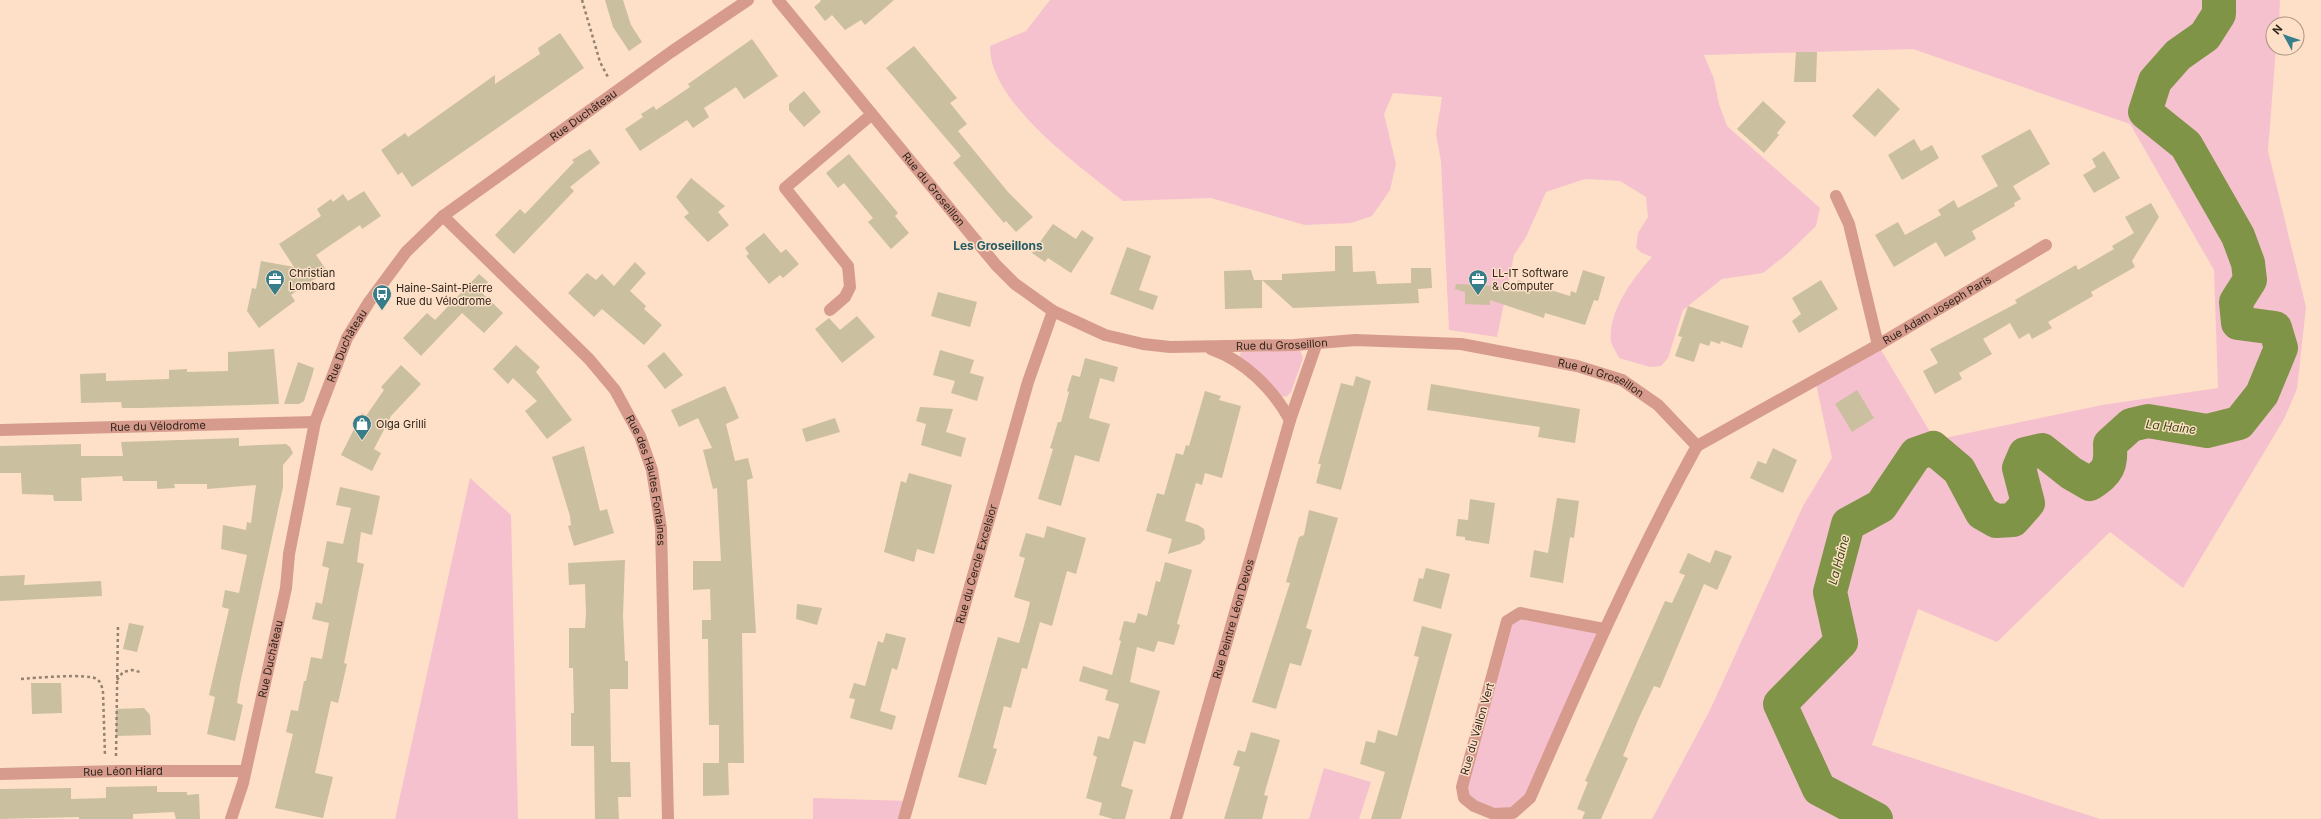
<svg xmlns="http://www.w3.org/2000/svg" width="2321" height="819" viewBox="0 0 2321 819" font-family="Inter,sans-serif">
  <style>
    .green { fill: #f5c1ce }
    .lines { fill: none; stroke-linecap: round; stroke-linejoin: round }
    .river { stroke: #7f9446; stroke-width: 34 }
    .building { fill: #cabf9e }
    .path { stroke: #958170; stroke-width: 2.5; stroke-dasharray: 3 3; stroke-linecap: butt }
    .minor { stroke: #d79b8d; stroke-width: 12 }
    .labels { text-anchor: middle; stroke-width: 3; stroke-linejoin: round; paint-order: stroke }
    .street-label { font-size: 11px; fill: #30251b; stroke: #fde0c7 }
    .poi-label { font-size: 11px; fill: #30251b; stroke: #fde0c7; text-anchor: start }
    .neighbourhood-label { font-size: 12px; font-weight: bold; fill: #245c66; stroke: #fde0c7 }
    .water-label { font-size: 12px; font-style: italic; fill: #3a480e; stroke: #fde0c7 }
  </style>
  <rect width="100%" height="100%" fill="#fde0c7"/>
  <path class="green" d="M 1050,0 L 2280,0 L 2279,24 L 2273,24 L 2273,48 L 2276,48 L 2268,151 L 2306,307 L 2297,389 L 2284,419 L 2183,588 L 2110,532 L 1997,642 L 1918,609 L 1872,745 L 2100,819 L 1652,819 L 1710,710 L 1803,506 L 1832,458 L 1815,379 L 1878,345 L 1935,440 L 2102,405 L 2218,388 L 2214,270 L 2130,124 L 1913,49 L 1704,55 L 1714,79 L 1719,104 L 1727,126 L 1820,208 L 1816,226 L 1787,254 L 1763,273 L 1722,279 L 1683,310 L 1668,358 L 1661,366 L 1650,367 L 1619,358 C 1617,353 1612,346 1611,341 C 1608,311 1633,278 1652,257 L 1642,253 L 1636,248 L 1638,233 L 1648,217 L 1646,197 L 1620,181 L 1585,179 L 1546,192 L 1526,237 L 1514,255 L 1497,337 L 1449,330 L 1441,161 L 1436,134 L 1442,97 L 1393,93 L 1384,114 L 1396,164 L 1390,190 L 1372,216 L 1351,223 L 1305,225 L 1211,198 L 1123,201 C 1082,168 989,103 990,46 L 1026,31 Z
    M 1300,350 L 1303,358 L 1291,392 L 1286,397 L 1280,396 L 1239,358 L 1241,352 Z
    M 470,478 L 511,515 L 518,819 L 395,819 Z
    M 1520,613 L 1604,629 L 1530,798 L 1513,813 L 1494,814 L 1464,798 L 1507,621 Z
    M 1324,768 L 1371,782 L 1359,819 L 1309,819 Z
    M 813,798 L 909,801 L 904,819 L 813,819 Z"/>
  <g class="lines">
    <path class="river" d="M 1876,819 L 1819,789 L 1780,704 L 1841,642 L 1830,592 L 1848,524 L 1881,506 L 1916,454 L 1933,448 L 1959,470 L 1982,513 L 1996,521 L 2013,520 L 2028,503 L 2019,468 L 2025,454 L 2042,450 L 2071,473 L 2090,484 C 2109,471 2111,467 2110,444 L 2131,425 L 2148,421 L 2207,431 L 2239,423 L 2262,394 L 2281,348 L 2275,328 L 2238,323 L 2236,302 L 2250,280 L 2248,263 L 2238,236 L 2186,145 L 2145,112 L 2155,81 L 2178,55 L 2205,36 L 2219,14 L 2219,0"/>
  </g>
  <path class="building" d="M 605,0 L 623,0 L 631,25 L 642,42 L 629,51 L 613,27 Z
    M 820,0 L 894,0 L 865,25 L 861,20 L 845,30 L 832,15 L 825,21 L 814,7 L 821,1 Z
    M 560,33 L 584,68 L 412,187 L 402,172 L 398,175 L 381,150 L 405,133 L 408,137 L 495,75 L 495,84 L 540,54 L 538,48 Z
    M 752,39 L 778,76 L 744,99 L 736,87 L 704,108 L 709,117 L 693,128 L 687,120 L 640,151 L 625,129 L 643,117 L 641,114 L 654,106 L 656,110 L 690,87 L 688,84 Z
    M 914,46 L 957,98 L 950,103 L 967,124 L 958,131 L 1008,192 L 1033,217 L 1016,232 L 1006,221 L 1004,223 L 953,163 L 961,156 L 886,68 Z
    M 1796,52 L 1817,52 L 1816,82 L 1794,82 Z
    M 1878,88 L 1900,109 L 1875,137 L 1852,116 Z
    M 804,91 L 821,112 L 804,127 L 789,110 L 789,104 Z
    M 1763,101 L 1786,122 L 1777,133 L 1779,135 L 1764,153 L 1737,129 Z
    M 2030,129 L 2050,164 L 2013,186 L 2021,199 L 2014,203 L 2015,206 L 1972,231 L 1976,239 L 1945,257 L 1936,242 L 1894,267 L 1875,235 L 1898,222 L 1905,235 L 1941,215 L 1938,210 L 1954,200 L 1958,208 L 1998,186 L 1981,156 Z
    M 1914,139 L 1921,151 L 1932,145 L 1939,158 L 1902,180 L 1888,155 Z
    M 590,149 L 600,163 L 570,187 L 574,191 L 514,254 L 495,235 L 520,209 L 525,214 L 574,162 L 572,160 Z
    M 2104,151 L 2120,178 L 2094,193 L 2083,175 L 2096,167 L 2092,159 Z
    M 849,154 L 898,213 L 895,216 L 909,233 L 891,249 L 868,222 L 873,218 L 844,183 L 838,188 L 826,173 Z
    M 691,178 L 725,206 L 718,212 L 729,225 L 708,242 L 684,217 L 689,213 L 676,197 Z
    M 364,191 L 381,216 L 362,229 L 360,225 L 316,255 L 327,271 L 291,295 L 295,301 L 259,328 L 247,311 L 252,288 L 256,289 L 261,261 L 294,267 L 279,244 L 321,216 L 317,209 L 331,199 L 333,202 L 343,194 L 348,201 Z
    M 2151,203 L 2159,217 L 2132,261 L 2135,267 L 2091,292 L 2093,296 L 2048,322 L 2052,328 L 2032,339 L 2029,333 L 2019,339 L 2010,323 L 1983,339 L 1992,354 L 1959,373 L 1962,379 L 1935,394 L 1923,371 L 1938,363 L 1930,349 L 2017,303 L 2015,300 L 2076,265 L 2078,270 L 2114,249 L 2112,246 L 2134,233 L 2125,217 Z
    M 1053,224 L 1076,239 L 1082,230 L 1094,238 L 1071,273 L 1048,258 L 1045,262 L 1032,253 Z
    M 764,233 L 781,253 L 786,249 L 799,264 L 783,278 L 780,275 L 769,284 L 746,256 L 749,254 L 745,248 Z
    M 1335,246 L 1352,246 L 1353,272 L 1375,271 L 1377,284 L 1411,283 L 1411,268 L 1431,268 L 1432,288 L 1418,289 L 1419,303 L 1293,308 L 1262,280 L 1282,280 L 1282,274 L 1335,271 Z
    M 1127,247 L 1151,256 L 1139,290 L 1158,296 L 1153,310 L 1110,294 Z
    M 635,262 L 646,273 L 630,291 L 646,306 L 644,309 L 662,325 L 644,345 L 602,309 L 594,317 L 568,293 L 587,273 L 596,280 L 602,274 L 614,286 Z
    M 1251,270 L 1254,280 L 1262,280 L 1262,308 L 1225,309 L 1224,271 Z
    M 1583,270 L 1605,277 L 1598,301 L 1594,300 L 1585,325 L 1545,313 L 1544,318 L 1490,300 L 1490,305 L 1465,304 L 1465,292 L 1455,289 L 1456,284 L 1515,287 L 1518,280 L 1570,296 L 1571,291 L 1576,293 Z
    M 479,274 L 488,282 L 480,291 L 503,313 L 484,333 L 462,313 L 421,356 L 403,338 L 427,313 L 435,320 Z
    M 1821,280 L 1838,309 L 1799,333 L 1792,321 L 1801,314 L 1792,298 Z
    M 938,292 L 977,302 L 970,327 L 931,316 Z
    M 1688,306 L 1749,326 L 1742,348 L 1721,341 L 1720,344 L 1711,341 L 1709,346 L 1700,343 L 1694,362 L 1675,356 L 1682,337 L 1678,336 Z
    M 857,316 L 875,337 L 842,363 L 815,329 L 829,318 L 840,330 Z
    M 516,345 L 540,367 L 536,372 L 572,420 L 547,439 L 525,411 L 537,401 L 513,378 L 508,384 L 493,369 Z
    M 274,349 L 279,404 L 140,408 L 122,408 L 121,402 L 81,403 L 80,374 L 106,373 L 106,381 L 169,379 L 169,370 L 187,369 L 187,372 L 228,371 L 228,352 Z
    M 940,350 L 974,360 L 970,373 L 984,377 L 977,401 L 951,393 L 955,381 L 933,375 Z
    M 664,352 L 683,375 L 665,389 L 647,366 Z
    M 1085,358 L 1118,367 L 1114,382 L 1100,378 L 1089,418 L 1110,424 L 1099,462 L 1075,455 L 1061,506 L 1038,499 L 1053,449 L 1050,448 L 1058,422 L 1061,422 L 1069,392 L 1067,391 L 1072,375 L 1080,377 Z
    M 298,362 L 314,368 L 312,376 L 304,401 L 299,404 L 284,404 Z
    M 401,365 L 421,384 L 391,416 L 374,449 L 381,453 L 372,471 L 341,455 L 362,413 L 366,416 L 384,390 L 381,387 Z
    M 1356,376 L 1371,381 L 1341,490 L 1316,483 L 1321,464 L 1318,464 L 1341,383 L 1353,386 Z
    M 1431,384 L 1580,409 L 1575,443 L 1538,437 L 1540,427 L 1427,410 Z
    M 725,386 L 739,418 L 726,424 L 735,461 L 748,458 L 753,478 L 747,480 L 756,633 L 742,633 L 744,763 L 728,763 L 729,795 L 703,796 L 703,763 L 719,763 L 719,725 L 709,725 L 708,639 L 702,639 L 702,620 L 711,620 L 710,589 L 693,590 L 693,561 L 721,561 L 717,488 L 713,489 L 703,450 L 712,448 L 698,418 L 679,427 L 671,410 Z
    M 1857,390 L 1874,418 L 1852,432 L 1835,404 Z
    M 1205,391 L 1221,396 L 1219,400 L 1241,406 L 1222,478 L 1205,473 L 1202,485 L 1196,483 L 1185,521 L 1198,525 L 1204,529 L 1205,539 L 1200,544 L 1168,554 L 1172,539 L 1146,531 L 1157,493 L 1164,495 L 1176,453 L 1183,455 L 1186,445 L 1189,446 Z
    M 920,407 L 953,409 L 946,432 L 966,438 L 961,457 L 921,445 L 926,424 L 916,421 Z
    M 835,418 L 840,432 L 806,442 L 802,429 Z
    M 239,438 L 239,446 L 286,444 L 290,447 L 293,453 L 283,465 L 283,487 L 240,684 L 237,703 L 243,705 L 235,741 L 207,734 L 215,697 L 209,695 L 229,609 L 222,607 L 225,590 L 239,593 L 247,555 L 221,549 L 223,525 L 246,530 L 247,522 L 251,523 L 256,485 L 207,489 L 207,484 L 174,484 L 175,488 L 157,489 L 157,481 L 123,481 L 122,476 L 81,478 L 82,501 L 54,501 L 53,495 L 22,494 L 21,473 L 0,473 L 0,446 L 81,444 L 81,456 L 123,456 L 121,442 Z
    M 584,446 L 600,511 L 607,509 L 614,533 L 574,546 L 568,526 L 571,525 L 570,516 L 552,457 Z
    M 1773,448 L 1797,460 L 1783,493 L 1750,478 L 1758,461 L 1766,464 Z
    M 909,473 L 952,485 L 934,554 L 917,549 L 914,562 L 884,552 L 901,481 L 906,483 Z
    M 340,487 L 380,496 L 372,535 L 361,532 L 357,562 L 364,564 L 344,663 L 347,664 L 338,703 L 331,701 L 315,773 L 333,777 L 323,818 L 275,808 L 293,734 L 286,732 L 291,710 L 298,711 L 304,681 L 306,681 L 311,657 L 322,659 L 329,623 L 312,619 L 316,602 L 322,604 L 329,568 L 322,566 L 327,541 L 343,544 L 351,508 L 336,505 Z
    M 1557,498 L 1579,501 L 1574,538 L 1570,537 L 1563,583 L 1530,577 L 1534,550 L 1548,553 Z
    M 1470,499 L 1495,503 L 1489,544 L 1465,540 L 1465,537 L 1456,536 L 1458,519 L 1468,520 Z
    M 1309,510 L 1338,518 L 1306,628 L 1312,630 L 1301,666 L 1290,663 L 1276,709 L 1252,702 L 1290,583 L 1286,582 L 1299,537 L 1304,535 Z
    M 1047,526 L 1086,538 L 1076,574 L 1067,571 L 1052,626 L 1040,622 L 1027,669 L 1022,668 L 1011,708 L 1004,706 L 993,748 L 997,749 L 986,785 L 958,777 L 998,637 L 1019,643 L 1026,619 L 1030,602 L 1014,597 L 1025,558 L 1019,556 L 1026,533 L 1044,538 Z
    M 1715,550 L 1732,556 L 1717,590 L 1704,584 L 1660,688 L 1654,686 L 1638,720 L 1623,756 L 1628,758 L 1601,819 L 1582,819 L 1585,812 L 1577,809 L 1588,782 L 1585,781 L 1665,601 L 1672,603 L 1685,575 L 1679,573 L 1688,553 L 1710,563 Z
    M 625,560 L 623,616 L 625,661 L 628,661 L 628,689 L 610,689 L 611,762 L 630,762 L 631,797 L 618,797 L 619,819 L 595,819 L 594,746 L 571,746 L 571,713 L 574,713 L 573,668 L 569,668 L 569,628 L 585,628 L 586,614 L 585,584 L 569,585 L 568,563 Z
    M 1165,562 L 1192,570 L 1177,624 L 1180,625 L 1174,645 L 1158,641 L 1154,652 L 1137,647 L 1130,682 L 1160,691 L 1145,744 L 1134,741 L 1121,786 L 1133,790 L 1125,819 L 1113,819 L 1099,815 L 1102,803 L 1086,798 L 1097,757 L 1093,755 L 1098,736 L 1109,739 L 1119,704 L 1105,700 L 1108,690 L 1079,681 L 1083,666 L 1112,675 L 1121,641 L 1119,640 L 1124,621 L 1135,623 L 1138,613 L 1147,616 L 1156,581 L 1160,582 Z
    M 1426,568 L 1450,574 L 1441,609 L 1413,601 L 1419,578 L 1423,579 Z
    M 25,575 L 24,585 L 101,581 L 102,596 L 0,601 L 0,576 Z
    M 797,604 L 822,608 L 817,625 L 796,619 Z
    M 129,623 L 144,626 L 137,652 L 123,649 Z
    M 1422,626 L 1452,634 L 1401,819 L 1371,819 L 1385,772 L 1360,764 L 1366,741 L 1375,743 L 1378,730 L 1397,736 L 1419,657 L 1414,656 Z
    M 886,633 L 906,638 L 897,670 L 892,668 L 880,711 L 896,716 L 892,730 L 850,718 L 855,699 L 849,698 L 854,683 L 865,686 L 878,641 L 883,643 Z
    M 31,683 L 61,683 L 62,713 L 32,714 Z
    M 144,708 L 150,715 L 151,735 L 116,736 L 116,709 Z
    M 1251,732 L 1280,740 L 1264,795 L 1268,796 L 1262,819 L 1224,819 L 1240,767 L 1233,765 L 1238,750 L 1245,752 Z
    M 157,786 L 157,792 L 187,792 L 187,795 L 199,794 L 200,819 L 176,819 L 174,812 L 133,814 L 133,819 L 79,819 L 79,817 L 0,819 L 0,789 L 71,788 L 71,799 L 106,798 L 106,787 Z"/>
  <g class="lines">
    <path class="path" d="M 582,0 L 600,62 L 609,79
      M 21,679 C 34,678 88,673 97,679 C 101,682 102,687 103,692 L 105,756
      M 117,680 L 123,672 L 132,670 L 140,672
      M 116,756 L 118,626"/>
    <g class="minor">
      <path id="s1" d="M 778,0 L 996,265 L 1015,284 L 1053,311 L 1105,335 L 1143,344 L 1170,347 L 1294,345 L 1355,340 L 1461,344 L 1577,366 L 1622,380 L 1658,405 L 1697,446"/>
      <path d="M 1836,196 L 1849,224 L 1878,345"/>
      <path id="s2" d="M 443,216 L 589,359 L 615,390 L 640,436 L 652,470 L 661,528 L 668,819"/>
      <path d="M 830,310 L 845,297 L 850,287 L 848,266 L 785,188 L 871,115"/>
      <path d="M 1211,349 C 1245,361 1273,389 1290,420"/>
      <path id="s3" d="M 0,430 L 315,422"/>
      <path id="s4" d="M 1697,446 L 1878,345 L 2046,245"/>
      <path d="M 1604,629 L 1520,613 L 1507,621 L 1462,787 L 1464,798 L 1474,806 L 1494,814 L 1513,813 L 1530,798 C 1582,679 1634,560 1697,446"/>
      <path id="s5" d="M 0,774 L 119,771 L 245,771"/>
      <path id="s6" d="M 231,819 L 243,783 L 286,588 L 289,554 L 315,422 L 347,338 L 369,302 L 406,252 L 443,216 L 671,52 L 748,0"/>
      <path id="s7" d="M 904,819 L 1028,382 L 1053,311"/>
      <path id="s8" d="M 1176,819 L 1290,420 L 1316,345"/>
    </g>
  </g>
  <defs>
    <symbol id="office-pin" viewBox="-11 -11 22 30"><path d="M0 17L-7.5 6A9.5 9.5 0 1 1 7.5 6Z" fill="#377d8a" stroke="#fde0c7"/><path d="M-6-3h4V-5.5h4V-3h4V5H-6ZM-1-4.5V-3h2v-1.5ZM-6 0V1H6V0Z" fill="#fff"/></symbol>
    <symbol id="bus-pin" viewBox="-11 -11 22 30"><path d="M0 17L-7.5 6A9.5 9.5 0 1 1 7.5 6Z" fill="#377d8a" stroke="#fde0c7"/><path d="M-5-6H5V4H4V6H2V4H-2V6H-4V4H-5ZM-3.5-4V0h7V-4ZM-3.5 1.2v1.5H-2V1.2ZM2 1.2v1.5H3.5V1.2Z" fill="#fff"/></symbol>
    <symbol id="shop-pin" viewBox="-11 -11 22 30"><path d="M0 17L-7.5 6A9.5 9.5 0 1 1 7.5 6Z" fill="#377d8a" stroke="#fde0c7"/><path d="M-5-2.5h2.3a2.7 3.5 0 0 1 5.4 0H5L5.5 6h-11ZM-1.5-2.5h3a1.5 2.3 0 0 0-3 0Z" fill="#fff"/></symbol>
  </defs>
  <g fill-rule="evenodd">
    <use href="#office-pin" x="264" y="268" width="22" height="30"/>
    <use href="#office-pin" x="1467" y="268" width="22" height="30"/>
    <use href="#bus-pin" x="371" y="283" width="22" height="30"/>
    <use href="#shop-pin" x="351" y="413" width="22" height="30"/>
  </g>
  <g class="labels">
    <g class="street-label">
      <text dy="4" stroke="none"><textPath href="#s6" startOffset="825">Rue Duchâteau</textPath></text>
      <text dy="4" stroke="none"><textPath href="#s1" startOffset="245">Rue du Groseillon</textPath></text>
      <text dy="4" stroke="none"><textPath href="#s4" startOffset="276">Rue Adam Joseph Paris</textPath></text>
      <text dy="4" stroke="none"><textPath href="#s1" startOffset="652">Rue du Groseillon</textPath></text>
      <text dy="4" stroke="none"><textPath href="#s6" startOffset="489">Rue Duchâteau</textPath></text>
      <text dy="4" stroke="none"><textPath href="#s1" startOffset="976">Rue du Groseillon</textPath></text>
      <text dy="4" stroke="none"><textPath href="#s3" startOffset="158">Rue du Vélodrome</textPath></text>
      <text dy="4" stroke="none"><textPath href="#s2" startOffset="342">Rue des Hautes Fontaines</textPath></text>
      <text dy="4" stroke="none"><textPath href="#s7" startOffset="265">Rue du Cercle Excelsior</textPath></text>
      <text dy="4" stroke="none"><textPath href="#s8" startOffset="208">Rue Peintre Léon Devos</textPath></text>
      <text dy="4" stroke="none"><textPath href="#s6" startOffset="165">Rue Duchâteau</textPath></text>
      <text transform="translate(1477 729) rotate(-74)" y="4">Rue du Vallon Vert</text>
      <text dy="4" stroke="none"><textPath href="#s5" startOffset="123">Rue Léon Hiard</textPath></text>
    </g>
    <g class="poi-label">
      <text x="289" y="277">Christian<tspan x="289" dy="13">Lombard</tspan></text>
      <text x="1492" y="277">LL-IT Software<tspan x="1492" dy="13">&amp; Computer</tspan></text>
      <text x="396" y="292">Haine-Saint-Pierre<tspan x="396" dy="13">Rue du Vélodrome</tspan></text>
      <text x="376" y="428">Olga Grilli</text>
    </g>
    <g class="neighbourhood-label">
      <text x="998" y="250">Les Groseillons</text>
    </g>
    <g class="water-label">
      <text transform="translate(2171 427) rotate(7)" y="4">La Haine</text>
      <text transform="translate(1839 560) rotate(-75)" y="4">La Haine</text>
    </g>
  </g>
  <g transform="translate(2285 36) rotate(310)"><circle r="19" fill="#fde0c7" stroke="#ab9582"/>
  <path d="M0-3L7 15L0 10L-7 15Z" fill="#377d8a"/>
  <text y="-6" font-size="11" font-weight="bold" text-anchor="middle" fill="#30251b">N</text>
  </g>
</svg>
